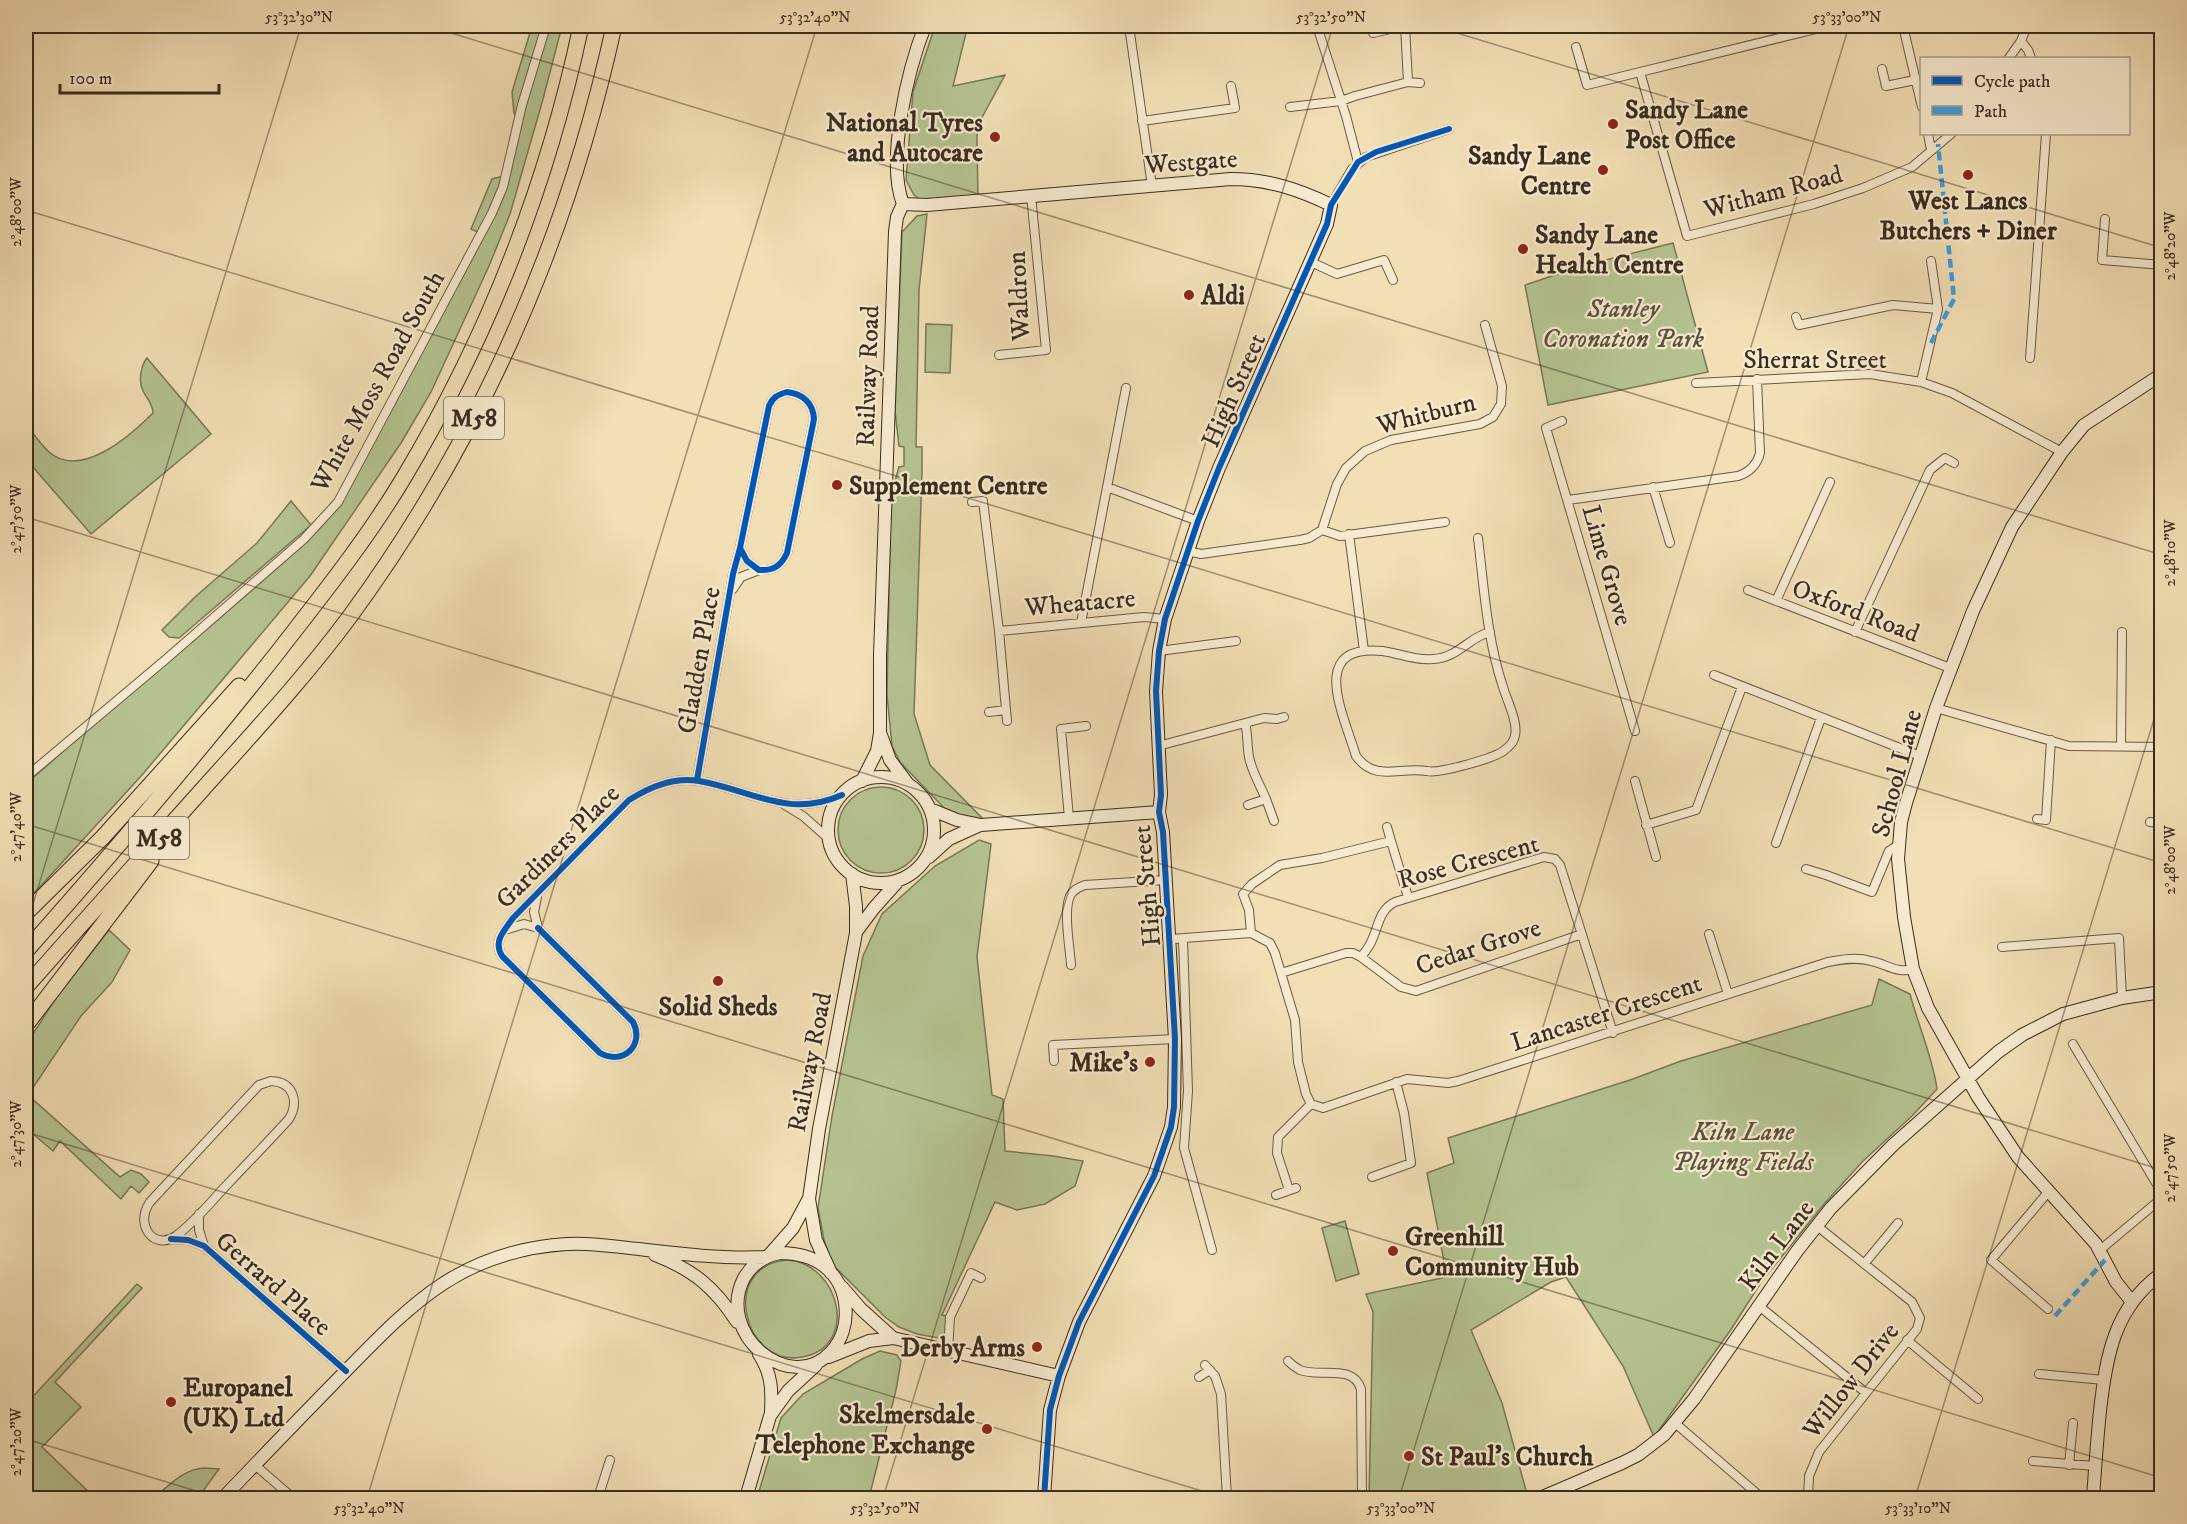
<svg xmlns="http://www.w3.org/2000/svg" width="2187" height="1524" viewBox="0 0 2187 1524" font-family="'IM FELL DW Pica',serif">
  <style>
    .green { fill: #b5c391; stroke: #787858; stroke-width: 1.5 }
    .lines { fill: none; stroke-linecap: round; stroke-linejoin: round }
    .street-casing { stroke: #685944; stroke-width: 10 }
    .secondary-casing { stroke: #3a2c1f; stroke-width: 14 }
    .highway-casing { stroke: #3a2c1f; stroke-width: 17 }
    .street { stroke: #f7eacf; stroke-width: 8 }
    .secondary { stroke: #f7eacf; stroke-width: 12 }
    .highway { stroke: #f2dfb5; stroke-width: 15 }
    .quiet { stroke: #3e9ce0; stroke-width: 4.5; stroke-dasharray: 9 4.5; stroke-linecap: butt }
    .cycleway-casing { stroke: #f7eacf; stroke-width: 10 }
    .cycleway { stroke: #0057b8; stroke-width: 6 }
    .ticks { fill: none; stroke: #3a2c1f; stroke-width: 1.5; stroke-opacity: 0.45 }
    .poi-dot { fill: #8f2418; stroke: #f7eacf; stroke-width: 2 }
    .labels { text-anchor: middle; stroke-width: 4.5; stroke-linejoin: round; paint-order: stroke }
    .shield { fill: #f7eacf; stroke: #736554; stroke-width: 1.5 }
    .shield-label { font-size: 24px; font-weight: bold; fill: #3a2c1f }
    .poi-label { font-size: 26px; font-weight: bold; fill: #3a2c1f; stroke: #f7eacf; text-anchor: start }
    .street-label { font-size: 26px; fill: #3a2c1f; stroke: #f7eacf }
    .park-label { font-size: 26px; font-style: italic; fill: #59523c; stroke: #f7eacf }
    .neatline { fill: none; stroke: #3a2c1f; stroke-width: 2 }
    .ticks-label { font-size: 15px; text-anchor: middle; fill: #3a2c1f }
  </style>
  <rect width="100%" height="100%" fill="#f2dfb5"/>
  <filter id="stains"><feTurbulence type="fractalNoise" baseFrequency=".00333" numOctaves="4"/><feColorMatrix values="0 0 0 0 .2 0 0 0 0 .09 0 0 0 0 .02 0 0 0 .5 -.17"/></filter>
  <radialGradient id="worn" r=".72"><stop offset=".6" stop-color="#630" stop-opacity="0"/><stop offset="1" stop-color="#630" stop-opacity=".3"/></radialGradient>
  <path class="green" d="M 532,26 L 562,26 L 543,99 L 510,214 L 489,266 L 431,392 L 401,443 L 310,576 L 142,775 L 26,902 L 26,784 L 325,519 L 478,232 L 471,229 L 492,179 L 508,175 L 521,126 L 514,113 L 512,92 Z
    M 935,26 L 971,26 L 966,33 L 953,86 L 1005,75 L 979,123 L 977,136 L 978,200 L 927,205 L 914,195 L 906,180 L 913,92 Z
    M 927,214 L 919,290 L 916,447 L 922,447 L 922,473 L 914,714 L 930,765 L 984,820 L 968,819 L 944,808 L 900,762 L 892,746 L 887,695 L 891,495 L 899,467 L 904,466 L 904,447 L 899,446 L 895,411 L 902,232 L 917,216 Z
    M 1673,243 L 1708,372 L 1548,405 L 1525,285 L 1582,266 Z
    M 926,324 L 952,325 L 950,373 L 925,372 Z
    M 147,358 L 211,434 L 91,534 L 26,459 L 26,424 C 33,433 40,444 49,452 C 81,480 131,435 153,413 C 153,404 147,399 143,391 C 138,381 141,365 147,358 Z
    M 291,501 L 311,525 L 179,638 L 169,637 L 162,630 L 195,597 L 257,543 Z
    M838 830a43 43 0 1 1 86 0a43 43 0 1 1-86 0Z
    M 979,840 L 991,844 L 977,957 L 992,1095 L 1003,1099 L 1005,1151 L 1053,1156 L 1083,1161 L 1075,1186 L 1045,1204 L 1017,1210 L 995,1202 L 942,1315 L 950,1317 L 944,1339 L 917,1334 L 899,1327 L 885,1317 L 833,1265 L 824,1240 L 818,1208 L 832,1116 L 863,956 L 882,914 L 935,866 Z
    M 109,930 L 130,950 L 112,982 L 81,1016 L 28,1095 L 120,1177 L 131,1170 L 141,1174 L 149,1182 L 139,1193 L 131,1186 L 121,1199 L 60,1141 L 53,1151 L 26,1128 L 26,1045 L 56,998 Z
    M 1879,979 L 1910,994 C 1918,1025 1933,1058 1937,1089 L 1912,1116 L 1862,1162 L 1825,1203 L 1762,1281 L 1730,1331 L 1654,1437 L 1623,1366 L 1566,1277 L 1551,1282 L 1471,1330 L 1502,1403 L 1527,1494 L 1514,1498 L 1369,1498 L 1373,1312 L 1366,1294 L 1447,1277 L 1427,1173 L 1454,1163 L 1448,1138 L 1630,1080 L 1681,1061 L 1872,1005 Z
    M 1345,1221 L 1359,1274 L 1336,1281 L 1322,1228 Z
    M 787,1260 C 840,1263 860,1347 802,1357 C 744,1368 718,1266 787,1260 Z
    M 137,1284 L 142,1288 L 55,1382 L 81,1407 L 42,1447 L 95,1498 L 26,1498 L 26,1404 Z
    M 880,1351 L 897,1355 L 901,1361 L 896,1390 L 869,1498 L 757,1498 L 781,1418 L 803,1394 L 862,1359 Z
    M 204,1468 L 219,1469 L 198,1498 L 154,1498 C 169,1485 184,1469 204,1468 Z"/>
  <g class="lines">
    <defs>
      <path id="street" d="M 1129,26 L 1152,186
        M 1317,26 L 1346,116 L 1358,162
        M 1371,26 L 1373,33 L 1403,26
        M 1903,26 L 1922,107
        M 2021,41 L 2028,50 L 2031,58
        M 1576,47 L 1587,85 L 1828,26
        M 2009,58 L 2021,41 L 2027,26
        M 1882,69 L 1886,86 L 1915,80
        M 1640,72 L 1687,236 L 1814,204 L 1863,188 L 1912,167 L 1951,134
        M 1408,82 L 1420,83
        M 1290,107 L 1341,101 L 1355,96 L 1408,82 L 1405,26
        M 1142,121 L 1235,108 L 1231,86
        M 1928,134 L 1931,150
        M 1331,205 L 1352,169 L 1366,157 L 1449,129
        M 2105,219 L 2102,260 L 2162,265
        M 1311,262 L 1337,274 L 1384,260 L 1393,280
        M 1796,317 L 1799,325 L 1893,305 L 1938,309
        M 999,355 L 1046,350 L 1031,195
        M 2030,358 L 2046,134
        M 1921,382 L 1938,309 L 1931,261
        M 1696,383 L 1870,374 L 1921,382 L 1952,393 L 2062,452
        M 787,392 C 803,394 813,403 814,419 L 787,553 C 781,566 773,571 759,570 L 747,561 L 740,548 L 769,406 C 773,397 777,395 787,392 Z
        M 1562,421 L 1546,428 L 1635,731
        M 1107,487 L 1198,521
        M 1653,487 L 1670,543
        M 1568,500 L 1738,476 C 1750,472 1757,465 1760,453 L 1757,379
        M 972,502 L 983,501 L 999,631 L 1007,721
        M 1322,530 L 1337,484 L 1346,468 L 1365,451 L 1391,440 L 1480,424 L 1493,417 L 1501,404 L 1502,386 L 1485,325
        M 1349,534 L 1364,651
        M 1478,538 C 1484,588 1487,639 1503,687 C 1507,701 1520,725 1514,739 C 1512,745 1506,749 1502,752 C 1490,759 1439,774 1427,771 C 1399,766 1376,783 1356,756 C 1344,715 1307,644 1382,651 C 1399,653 1415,661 1433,659 C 1458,658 1469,637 1490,632
        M 1187,551 L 1201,554 L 1300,540 L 1309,538 L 1322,530 L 1340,536 L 1445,522
        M 733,589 L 741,577 L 759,570
        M 1748,590 L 1950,668
        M 1776,601 L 1830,482
        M 1081,623 L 1126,388
        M 999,631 L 1144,617 L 1165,619
        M 1855,632 L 1930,470 L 1945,458 L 1954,463
        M 1159,651 L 1236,641
        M 1714,675 L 1920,756
        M 1936,708 L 2069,746 L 2162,747
        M 989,712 L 1006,710
        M 1245,723 C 1248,734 1247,746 1249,757 C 1252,772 1260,785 1266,799 L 1248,805
        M 1158,746 L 1264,718 L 1277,719 L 1284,717
        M 2121,746 L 2122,632
        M 2161,747 L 2162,759
        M 26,777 L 165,660 L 304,539 L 338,502 L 492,213 L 503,187 L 522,105 L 546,26
        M 697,780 L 733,574 L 740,548
        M 1635,781 L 1656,857
        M 1266,799 L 1274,821
        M 785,805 L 803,816 L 829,839
        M 1069,818 L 1061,729 L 1086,726
        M 2037,819 L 2046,820 L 2051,740
        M 2150,822 L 2162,823
        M 1646,825 L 1696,810 L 1742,687
        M 1387,827 L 1391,841
        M 1776,843 L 1821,718
        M 1806,869 L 1826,875 L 1872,892 L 1889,851 L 1898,845
        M 537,897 L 534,912 L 538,928
        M 505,930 L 524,924 L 538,928 L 633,1022 C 645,1045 623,1066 600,1053 L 502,956 C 493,941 504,931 513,918 L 629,800 C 650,787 673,777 699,781 C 752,790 787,819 842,795
        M 1251,933 L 1249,910 L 1243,894 L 1252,884 L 1280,865 L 1322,858 L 1391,841 L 1408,897
        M 1709,934 L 1728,994
        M 1171,939 L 1251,933 L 1270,943 L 1275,953 L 1295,1020 L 1298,1062 L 1306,1094 L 1311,1104 L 1278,1137 L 1277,1153 L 1289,1190
        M 1183,939 L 1188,1091 L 1184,1148 L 1212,1250
        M 2002,947 L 2119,938 L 2122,998
        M 1361,957 L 1401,987 L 1416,991 L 1582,934
        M 1071,965 C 1070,948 1063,911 1070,896 C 1073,890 1079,887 1085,885 L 1166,880
        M 1281,973 L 1346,953 L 1353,953 L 1361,957 C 1365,952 1370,946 1372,940 C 1379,925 1379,910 1395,902 L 1544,857 L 1555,859 L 1560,865 L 1613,1033
        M 2073,1044 L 2162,1193
        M 1054,1061 L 1053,1045 L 1175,1039
        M 271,1081 C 294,1082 299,1102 289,1119 C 267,1143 244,1167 222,1190 C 208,1206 193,1223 176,1236 C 154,1251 134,1225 150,1202 L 259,1085 Z
        M 1311,1104 L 1323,1108 L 1407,1079 L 1448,1083 L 1458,1081 L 1828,962 C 1843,959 1857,957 1871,961 C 1886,964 1898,974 1913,969
        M 1372,1177 L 1411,1163 L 1404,1113 L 1396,1082
        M 1276,1195 L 1296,1188
        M 199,1214 L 199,1230 L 204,1246
        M 171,1239 L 188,1240 L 204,1246 L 346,1371
        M 2100,1250 L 2162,1198
        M 1864,1264 L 1898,1223
        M 1759,1306 L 1865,1392
        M 2048,1309 L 1991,1260 L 2049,1191
        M 1907,1340 L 1978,1399
        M 948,1351 L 950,1317 L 971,1273 L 981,1278
        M 1288,1361 C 1291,1364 1296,1368 1300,1370 C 1319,1378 1353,1363 1361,1389 L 1362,1498
        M 1205,1365 L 1215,1376 L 1221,1394 L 1227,1498
        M 2039,1374 L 2104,1380
        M 1199,1377 L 1210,1370
        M 1675,1423 L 1762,1498
        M 2033,1461 L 2095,1466
        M 255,1465 L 293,1498
        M 2069,1465 L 2073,1423
        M 598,1498 L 610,1460
        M 1808,1498 L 1809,1476 L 1819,1452 L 1917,1329 L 1920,1318 L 1912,1302 L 1817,1226"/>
      <path id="secondary" d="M 903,204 L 927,205 L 1231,179 C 1267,179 1298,189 1331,205 L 1327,224 L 1219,468 L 1198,521 L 1165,619 L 1159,651 L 1156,691 L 1161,795 L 1159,812 L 1163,832 L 1175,1039 L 1174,1107 L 1171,1127 L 1154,1176 L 1079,1322 L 1059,1376 L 1050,1410 L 1044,1498
        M 881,735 L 890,760 L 908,784
        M828 830a53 53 0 1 1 106 0a53 53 0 1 1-106 0Z
        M 862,781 L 877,751 L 880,733 L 880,655 L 895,232 L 897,217 L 903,204 C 886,160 908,69 925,26
        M 930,809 L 957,820 L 981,825 L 1159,812
        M 929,857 L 949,839 L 980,825
        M 856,932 L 874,908 L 899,880
        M 780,1253 C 796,1253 811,1256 824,1266 C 850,1286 853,1328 831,1352 C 790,1396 715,1334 744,1278 C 752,1264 765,1256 780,1253 Z
        M 770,1254 L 793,1228 L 808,1200
        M 655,1255 C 694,1270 715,1288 737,1322
        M 831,1273 L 816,1240 L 809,1199 L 819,1129 L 856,933 L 856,906 L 852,874
        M 842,1287 L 861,1309 L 893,1338 L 1059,1376
        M 2132,1302 L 2116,1282 L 2096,1244 L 2018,1157 L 1978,1097 L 1928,1008 L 1913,969 L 1904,917 L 1898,859 L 1901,822 L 1906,803 L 1936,708 L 1973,611 L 2012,527 L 2062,452 L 2084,425 L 2162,374
        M 759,1354 C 772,1374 772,1390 771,1412
        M 829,1357 L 869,1341 L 893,1338
        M 223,1498 C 259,1460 296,1422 333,1384 C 406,1310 455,1251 567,1244 C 591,1242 615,1247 639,1249 C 680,1254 723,1259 765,1257
        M 746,1498 L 770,1416 L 788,1391 L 816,1365
        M 1540,1498 L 1622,1463 L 1638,1455 L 1664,1435 L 1694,1399 L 1797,1251 L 1831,1208 L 1893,1145 L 1998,1052 L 2022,1035 L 2063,1014 L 2122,998 L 2162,992
        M 2093,1498 C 2095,1469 2097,1440 2100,1411 C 2106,1357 2114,1307 2162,1273"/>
      <path id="highway" d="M 26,913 L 103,837 L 239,686
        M 26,951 C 111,855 194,758 274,657 C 319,599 365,542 403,479 C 487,339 547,186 581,26
        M 26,987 C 84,921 143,856 202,790 C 253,733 306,676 351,615 C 481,437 567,241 614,26
        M 26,1025 L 151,861"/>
    </defs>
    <use href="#street" class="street-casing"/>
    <use href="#secondary" class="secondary-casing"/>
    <use href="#highway" class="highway-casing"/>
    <use href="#street" class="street"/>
    <use href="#secondary" class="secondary"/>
    <use href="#highway" class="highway"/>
    <path class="quiet" d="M 1931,343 L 1954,299 L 1938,144
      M 2055,1316 L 2105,1260"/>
    <defs>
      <path id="cycleway" d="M 787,392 C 803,394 813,403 814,419 L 787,553 C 781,566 773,571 759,570 L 747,561 L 740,548 L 769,406 C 773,397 777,395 787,392 Z
        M 697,780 L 733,574 L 740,548
        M 538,928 L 633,1022 C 645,1045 623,1066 600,1053 L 502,956 C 493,941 504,931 513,918 L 629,800 C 650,787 673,777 699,781 C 752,790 787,819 842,795
        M 171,1239 L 188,1240 L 204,1246 L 346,1371
        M 1044,1498 L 1050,1410 L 1059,1376 L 1079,1322 L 1154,1176 L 1171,1127 L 1174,1107 L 1175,1039 L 1163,832 L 1159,812 L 1161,795 L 1156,691 L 1159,651 L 1165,619 L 1198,521 L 1219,468 L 1327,224 L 1331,205 L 1358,162 L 1376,152 L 1449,129"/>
    </defs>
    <use href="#cycleway" class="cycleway-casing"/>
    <use href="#cycleway" class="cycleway"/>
  </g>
  <path class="ticks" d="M 428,26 L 2162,555M 1434,26 L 2162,248M 26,210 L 2162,863M 26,517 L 2162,1170M 26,824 L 2162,1478M 26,927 L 301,26M 26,1132 L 1225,1498M 26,1439 L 219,1498M 367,1498 L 817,26M 883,1498 L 1333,26M 1399,1498 L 1849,26M 1915,1498 L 2162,693"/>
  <g class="poi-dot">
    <circle cx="1613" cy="124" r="6"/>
    <circle cx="995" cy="137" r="6"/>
    <circle cx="1603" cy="170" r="6"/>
    <circle cx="1968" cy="175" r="6"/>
    <circle cx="1523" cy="249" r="6"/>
    <circle cx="1189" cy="295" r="6"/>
    <circle cx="837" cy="485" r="6"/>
    <circle cx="718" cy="981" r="6"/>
    <circle cx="1150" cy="1062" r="6"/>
    <circle cx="1393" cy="1251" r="6"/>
    <circle cx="1037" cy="1347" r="6"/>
    <circle cx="171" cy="1402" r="6"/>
    <circle cx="987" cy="1429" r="6"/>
    <circle cx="1409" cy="1456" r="6"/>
  </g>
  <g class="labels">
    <g class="shield">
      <rect x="444" y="397" width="60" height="42" rx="4.5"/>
      <rect x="129" y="817" width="60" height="42" rx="4.5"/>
    </g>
    <g class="shield-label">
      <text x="474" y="426">M58</text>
      <text x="159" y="846">M58</text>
    </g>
    <g class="poi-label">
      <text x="1625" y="118">Sandy Lane<tspan x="1625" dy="30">Post Office</tspan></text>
      <text x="983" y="131" text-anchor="end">National Tyres<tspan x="983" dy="30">and Autocare</tspan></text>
      <text x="1591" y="164" text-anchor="end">Sandy Lane<tspan x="1591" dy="30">Centre</tspan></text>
      <text x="1968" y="209" text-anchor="middle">West Lancs<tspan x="1968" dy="30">Butchers + Diner</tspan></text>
      <text x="1535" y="243">Sandy Lane<tspan x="1535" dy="30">Health Centre</tspan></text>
      <text x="1201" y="304">Aldi</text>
      <text x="849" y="494">Supplement Centre</text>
      <text x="718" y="1015" text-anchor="middle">Solid Sheds</text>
      <text x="1138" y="1071" text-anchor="end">Mike's</text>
      <text x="1405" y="1245">Greenhill<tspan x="1405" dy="30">Community Hub</tspan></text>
      <text x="1025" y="1356" text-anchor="end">Derby Arms</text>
      <text x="183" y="1396">Europanel<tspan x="183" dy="30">(UK) Ltd</tspan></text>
      <text x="975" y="1423" text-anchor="end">Skelmersdale<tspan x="975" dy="30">Telephone Exchange</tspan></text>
      <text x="1421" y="1465">St Paul's Church</text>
    </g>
    <g class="street-label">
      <text transform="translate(1191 161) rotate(-4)" y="9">Westgate</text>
      <text transform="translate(1773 191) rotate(-15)" y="9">Witham Road</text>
      <text transform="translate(1018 296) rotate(-93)" y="9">Waldron</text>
      <text x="1815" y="368">Sherrat Street</text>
      <text transform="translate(867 376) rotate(-88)" y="9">Railway Road</text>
      <text transform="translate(377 381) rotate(-61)" y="9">White Moss Road South</text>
      <text transform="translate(1233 390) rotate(-66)" y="9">High Street</text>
      <text transform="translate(1426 413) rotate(-14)" y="9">Whitburn</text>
      <text transform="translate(1608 565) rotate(74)" y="9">Lime Grove</text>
      <text transform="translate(1080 602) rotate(-5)" y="9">Wheatacre</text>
      <text transform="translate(1856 610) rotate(21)" y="9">Oxford Road</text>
      <text transform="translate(698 660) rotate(-80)" y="9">Gladden Place</text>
      <text transform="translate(1896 773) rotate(-75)" y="9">School Lane</text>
      <text transform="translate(557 846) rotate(-45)" y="9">Gardiners Place</text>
      <text transform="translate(1468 861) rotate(-15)" y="9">Rose Crescent</text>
      <text transform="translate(1146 886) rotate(-95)" y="9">High Street</text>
      <text transform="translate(1478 946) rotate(-18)" y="9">Cedar Grove</text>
      <text transform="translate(1606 1012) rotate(-18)" y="9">Lancaster Crescent</text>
      <text transform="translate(809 1062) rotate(-79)" y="9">Railway Road</text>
      <text transform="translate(1776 1245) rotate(-53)" y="9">Kiln Lane</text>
      <text transform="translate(274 1283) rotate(41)" y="9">Gerrard Place</text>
      <text transform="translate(1850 1380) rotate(-52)" y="9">Willow Drive</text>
    </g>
    <g class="park-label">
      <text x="1623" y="317">Stanley<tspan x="1623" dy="30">Coronation Park</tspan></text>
      <text x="1743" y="1140">Kiln Lane<tspan x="1743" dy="30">Playing Fields</tspan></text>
    </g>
  </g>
  <rect width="2187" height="1524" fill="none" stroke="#f2dfb5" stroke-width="66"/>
  <rect x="1920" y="57" width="210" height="78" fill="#f7eacf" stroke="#ab9e89" stroke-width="1.5"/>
  <rect x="1932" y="76" width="30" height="9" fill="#0057b8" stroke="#ab9e89" stroke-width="1.5"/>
  <text x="1974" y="87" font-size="18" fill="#3a2c1f">Cycle path</text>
  <rect x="1932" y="106" width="30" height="9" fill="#3e9ce0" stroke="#ab9e89" stroke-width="1.5"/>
  <text x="1974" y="117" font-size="18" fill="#3a2c1f">Path</text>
  <path d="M60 84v9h159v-9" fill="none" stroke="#3a2c1f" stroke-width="3"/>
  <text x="69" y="84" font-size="18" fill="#3a2c1f" stroke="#f7eacf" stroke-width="4.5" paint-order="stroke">100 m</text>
  <rect x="33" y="33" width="2121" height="1458" class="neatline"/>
  <g class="ticks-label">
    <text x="299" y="22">53°32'30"N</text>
    <text x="815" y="22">53°32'40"N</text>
    <text x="1331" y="22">53°32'50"N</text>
    <text x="1847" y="22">53°33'00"N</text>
    <text transform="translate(16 212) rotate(-90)" y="5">2°48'00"W</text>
    <text transform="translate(2170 246) rotate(-90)" y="5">2°48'20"W</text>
    <text transform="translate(16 519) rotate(-90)" y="5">2°47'50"W</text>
    <text transform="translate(2170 553) rotate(-90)" y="5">2°48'10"W</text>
    <text transform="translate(16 827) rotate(-90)" y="5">2°47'40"W</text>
    <text transform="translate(2170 860) rotate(-90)" y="5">2°48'00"W</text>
    <text transform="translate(16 1134) rotate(-90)" y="5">2°47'30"W</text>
    <text transform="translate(2170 1168) rotate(-90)" y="5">2°47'50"W</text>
    <text transform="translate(16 1442) rotate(-90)" y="5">2°47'20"W</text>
    <text x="369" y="1513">53°32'40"N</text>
    <text x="885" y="1513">53°32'50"N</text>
    <text x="1401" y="1513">53°33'00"N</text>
    <text x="1918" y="1513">53°33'10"N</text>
  </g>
  <rect width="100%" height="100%" filter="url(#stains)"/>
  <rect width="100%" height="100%" fill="url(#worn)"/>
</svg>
